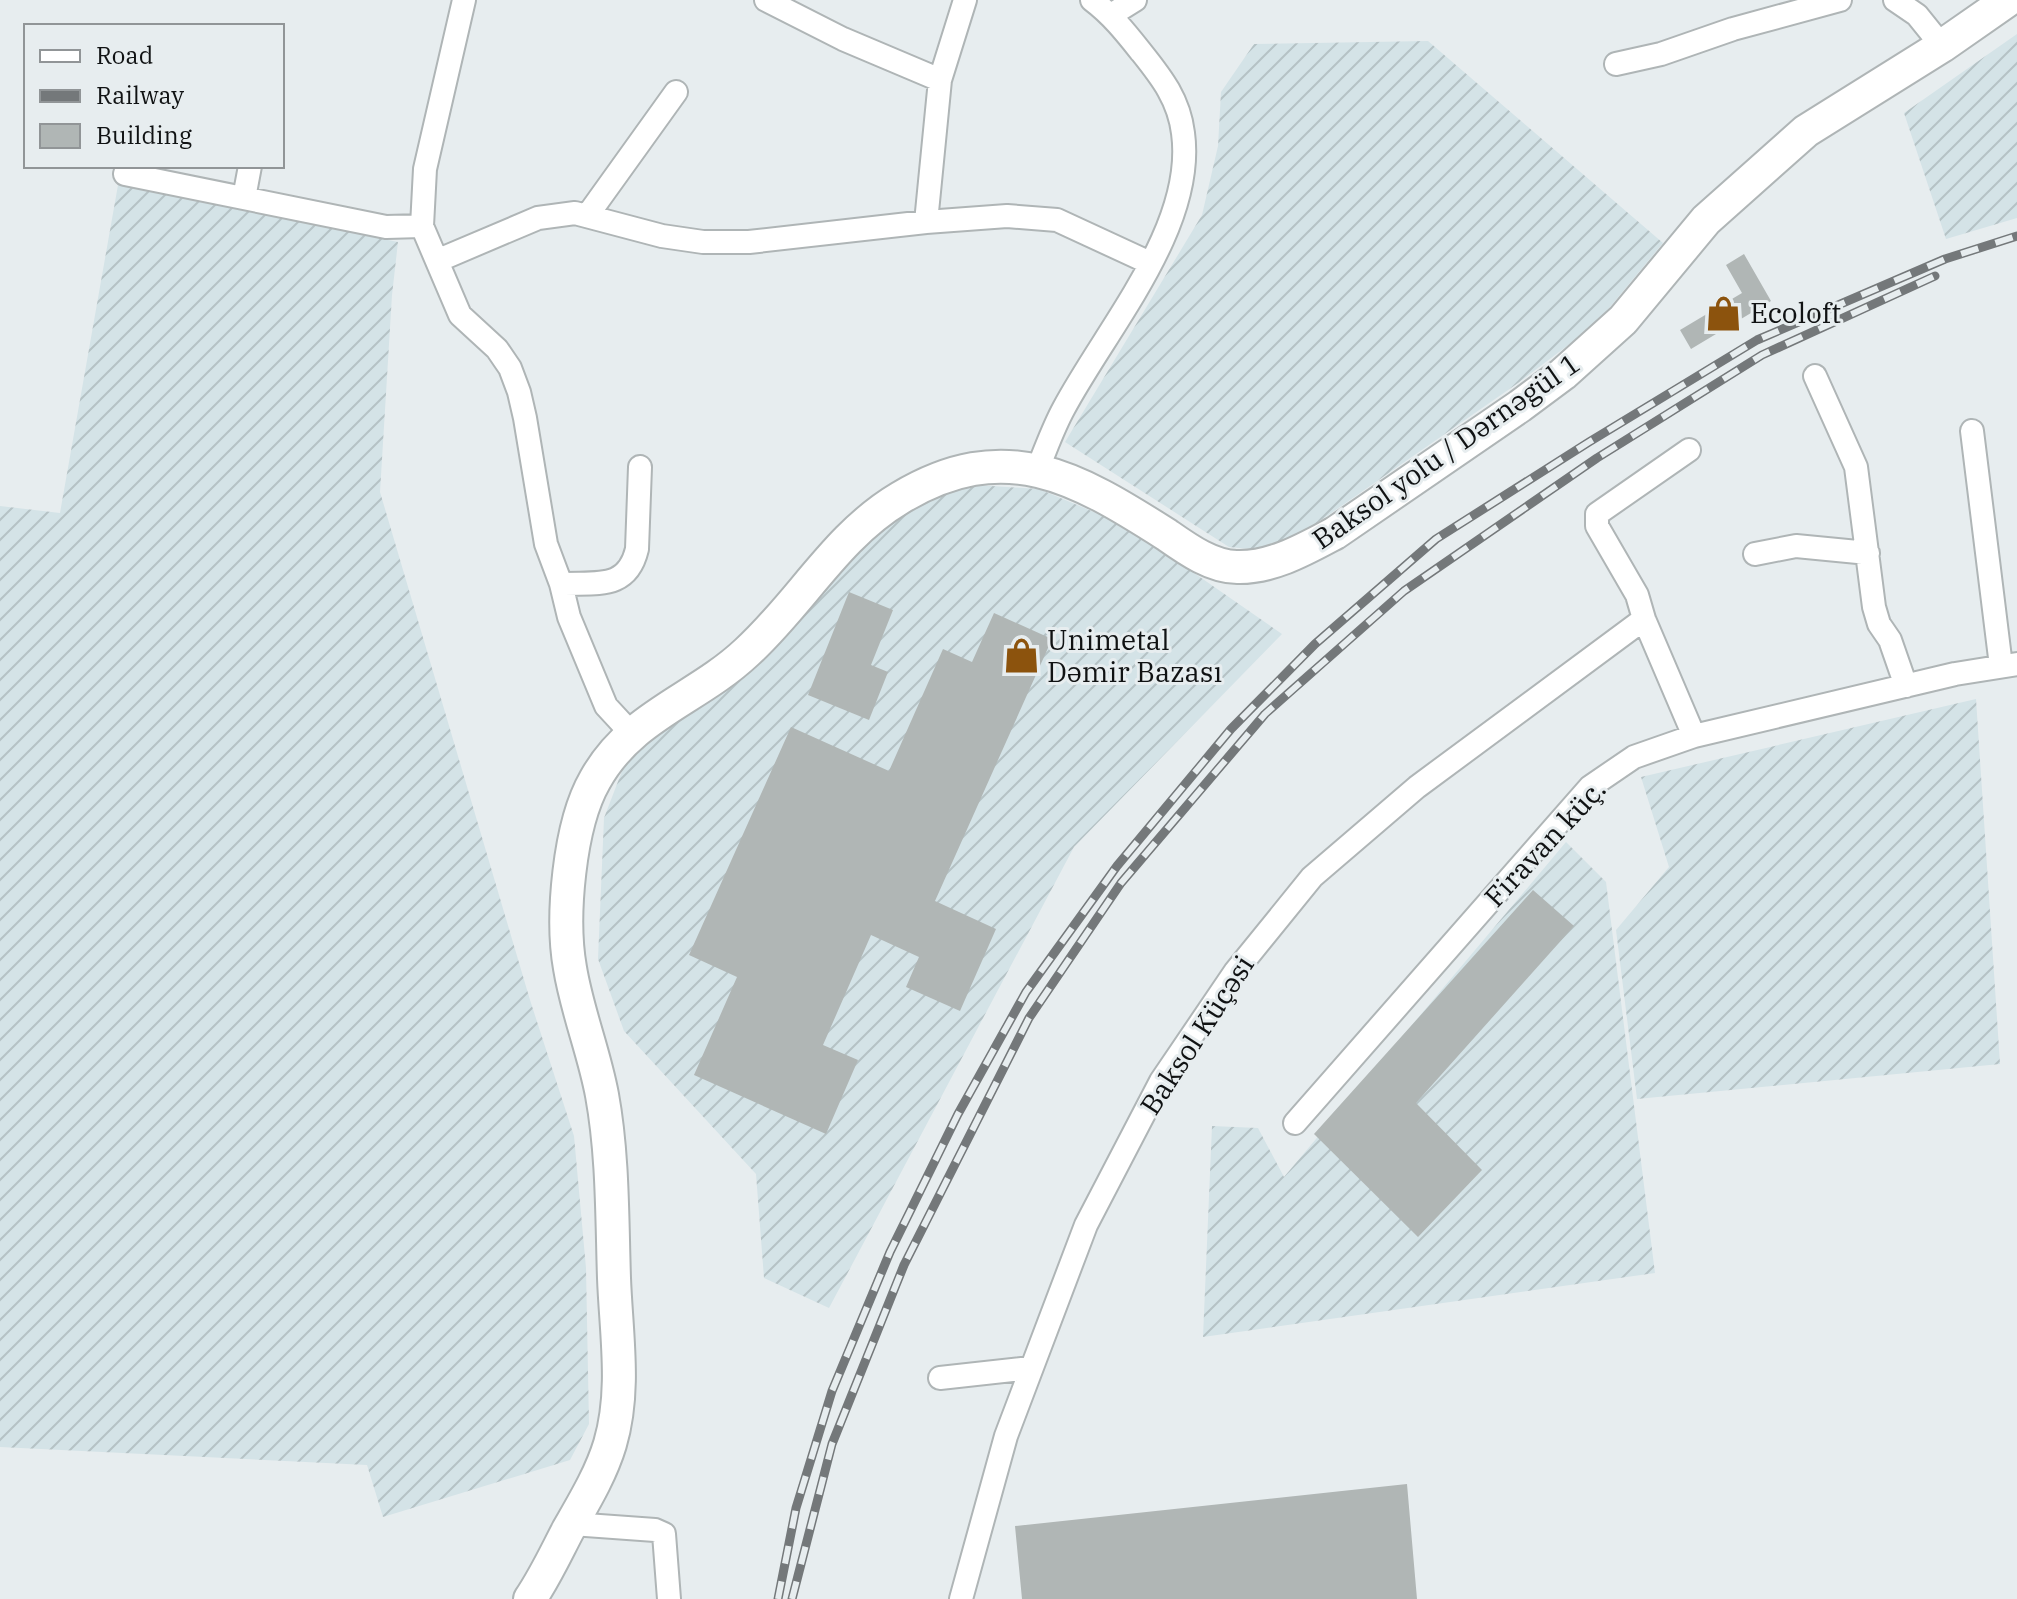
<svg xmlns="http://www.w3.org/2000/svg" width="2017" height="1599" viewBox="0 0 2017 1599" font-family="'IBM Plex Serif',serif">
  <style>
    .industrial { fill: url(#industrial-furrows) }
    .building { fill: #b0b6b5 }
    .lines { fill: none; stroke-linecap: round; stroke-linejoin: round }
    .street-casing { stroke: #afb5b6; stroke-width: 26 }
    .secondary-casing { stroke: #afb5b6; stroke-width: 36 }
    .street { stroke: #fff; stroke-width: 22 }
    .secondary { stroke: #fff; stroke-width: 32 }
    .rail-casing { stroke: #74787a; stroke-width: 9 }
    .rail { stroke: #e7edef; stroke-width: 6; stroke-dasharray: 18; stroke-linecap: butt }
    .labels { text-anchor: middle; stroke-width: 6; stroke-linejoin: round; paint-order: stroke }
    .poi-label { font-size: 28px; fill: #101213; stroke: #e7edef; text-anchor: start }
    .street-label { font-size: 28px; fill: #101213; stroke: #e7edef }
  </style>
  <defs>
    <pattern id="industrial-furrows" width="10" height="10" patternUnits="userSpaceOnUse" patternTransform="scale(2)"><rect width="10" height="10" fill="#d4e3e7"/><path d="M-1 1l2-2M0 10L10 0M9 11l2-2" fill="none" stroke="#b5c2c5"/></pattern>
  </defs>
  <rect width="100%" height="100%" fill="#e7edef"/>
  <path class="industrial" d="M 2017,34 L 2017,218 L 1946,239 L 1904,113 Z
    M 1428,41 L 1663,243 L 1596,324 L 1518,383 L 1304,532 L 1262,550 L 1229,547 L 1065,442 L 1202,215 L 1218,146 L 1221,92 L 1254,44 Z
    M 118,185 L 398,242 L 392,295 L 380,492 L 530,1000 L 574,1136 L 586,1268 L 589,1424 L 570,1460 L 383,1517 L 367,1465 L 0,1447 L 0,506 L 60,513 Z
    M 976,485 L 1039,489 L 1125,525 L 1282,634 L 1074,847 L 829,1308 L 764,1278 L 756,1174 L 624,1031 L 598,959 L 604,818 L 627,758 L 743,674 L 856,546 L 910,503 Z
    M 1976,699 L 2000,1064 L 1637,1099 L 1616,930 L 1669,867 L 1641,777 Z
    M 1566,842 L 1606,882 L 1655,1273 L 1203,1337 L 1212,1126 L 1258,1128 L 1284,1177 Z"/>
  <path class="building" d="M 1744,254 L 1771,301 L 1691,349 L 1680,330 L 1742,293 L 1726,265 Z
    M 849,592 L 893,610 L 871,665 L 888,672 L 869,720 L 808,695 Z
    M 994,613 L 1052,639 L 935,901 L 996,929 L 960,1011 L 906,987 L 919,957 L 871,935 L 823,1045 L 858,1060 L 826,1134 L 694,1075 L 737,977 L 689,955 L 791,727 L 889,771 L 943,649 L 972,662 Z
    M 1533,890 L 1574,926 L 1416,1103 L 1482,1170 L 1418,1237 L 1314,1134 Z
    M 1407,1484 L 1417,1599 L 1022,1599 L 1015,1526 Z"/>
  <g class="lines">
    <defs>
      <path id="street" d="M 464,0 L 425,169 L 422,226 L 460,315 L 497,349 L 510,368 L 519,392 L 525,418 L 546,544 L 561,584 L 569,617 L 606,706 L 631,733
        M 766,0 L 843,39 L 940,80
        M 1895,0 L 1917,15 L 1942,46
        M 1111,15 L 1135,0
        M 1616,64 L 1661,54 L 1733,29 L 1840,0
        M 125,174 L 386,227 L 422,226
        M 244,198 L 250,166
        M 587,216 L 676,92
        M 926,222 L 940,80 L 965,0
        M 439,260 L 538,218 L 575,213 L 662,236 L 703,242 L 749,242 L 926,222 L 1007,216 L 1057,220 L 1150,263
        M 1815,376 L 1856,467 L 1874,607 L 1879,624 L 1890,640 L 1906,686
        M 1972,431 L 2001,666
        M 1689,450 L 1597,514 L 1597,526 L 1637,595 L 1644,619 L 1694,736
        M 1037,470 C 1046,449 1053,428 1064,408 C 1106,329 1196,227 1183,133 C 1179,100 1162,78 1142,53 C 1126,33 1112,15 1092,0
        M 1755,554 L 1796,546 L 1868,553
        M 561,584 C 596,582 627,591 637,549 L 640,467
        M 1295,1123 L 1590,787 L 1634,757 L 1694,736 L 1955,674 L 2017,664
        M 940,1378 L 1031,1368
        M 572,1524 L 655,1530 L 664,1534 L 669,1599
        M 961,1599 L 1006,1436 L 1086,1225 L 1161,1081 L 1235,972 L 1312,877 L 1417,787 L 1644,619"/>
      <path id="secondary" d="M 530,1599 C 545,1577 556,1553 568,1530 C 584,1502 601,1474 610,1444 C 626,1390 616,1333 614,1278 C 612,1218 613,1155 602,1095 C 594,1052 577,1011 570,968 C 561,918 569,825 595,780 C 631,715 696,700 747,652 C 801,603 836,536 900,498 C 1005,435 1076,477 1167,535 C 1187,549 1212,567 1237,567 C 1272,568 1305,549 1335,533 L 1520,406 L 1563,374 L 1623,320 L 1706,220 L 1806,131 L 1942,46 L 2008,0"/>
    </defs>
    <use href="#street" class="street-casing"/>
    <use href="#secondary" class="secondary-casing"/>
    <use href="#street" class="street"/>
    <use href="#secondary" class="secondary"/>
    <defs>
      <path id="rail" d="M 778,1599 L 796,1508 L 832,1391 L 890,1252 L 958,1114 L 1026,992 L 1117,866 L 1231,729 L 1315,644 L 1436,539 L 1589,442 L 1757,340 L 1945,259 L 2017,236
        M 792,1599 L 832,1444 L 904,1265 L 1029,1018 L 1121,883 L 1265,714 L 1404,591 L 1597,458 L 1762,355 L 1935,276"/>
    </defs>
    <use href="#rail" class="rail-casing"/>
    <use href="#rail" class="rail"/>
  </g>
  <defs>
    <symbol id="shop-bare" viewBox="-9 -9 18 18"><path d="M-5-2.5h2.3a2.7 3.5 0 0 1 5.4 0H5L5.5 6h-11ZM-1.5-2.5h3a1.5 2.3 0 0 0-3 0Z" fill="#8c530d" stroke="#e7edef" stroke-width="2.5" paint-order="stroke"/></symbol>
  </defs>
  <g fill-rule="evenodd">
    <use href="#shop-bare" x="1698" y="288" width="51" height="51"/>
    <use href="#shop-bare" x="996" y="630" width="51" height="51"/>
  </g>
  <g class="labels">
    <g class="poi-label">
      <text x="1750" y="323">Ecoloft</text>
      <text x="1047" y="650">Unimetal<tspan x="1047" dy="32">Dəmir Bazası</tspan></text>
    </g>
    <g class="street-label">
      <text transform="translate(1446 451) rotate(-35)" y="10">Baksol yolu / Dərnəgül 1</text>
      <text transform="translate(1545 843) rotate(-47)" y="10">Firavan küç.</text>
      <text transform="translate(1197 1035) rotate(-57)" y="10">Baksol Küçəsi</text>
    </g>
  </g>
  <rect x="24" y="24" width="260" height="144" fill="#e7edef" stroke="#919597" stroke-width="2"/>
  <rect x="40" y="50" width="40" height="12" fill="#ffffff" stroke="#919597" stroke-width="2"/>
  <text x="96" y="64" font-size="24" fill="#101213">Road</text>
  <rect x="40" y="90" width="40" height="12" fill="#74787a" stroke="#919597" stroke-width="2"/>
  <text x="96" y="104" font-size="24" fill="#101213">Railway</text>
  <rect x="40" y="124" width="40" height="24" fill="#b0b6b5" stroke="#919597" stroke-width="2"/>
  <text x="96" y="144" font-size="24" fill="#101213">Building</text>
</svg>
